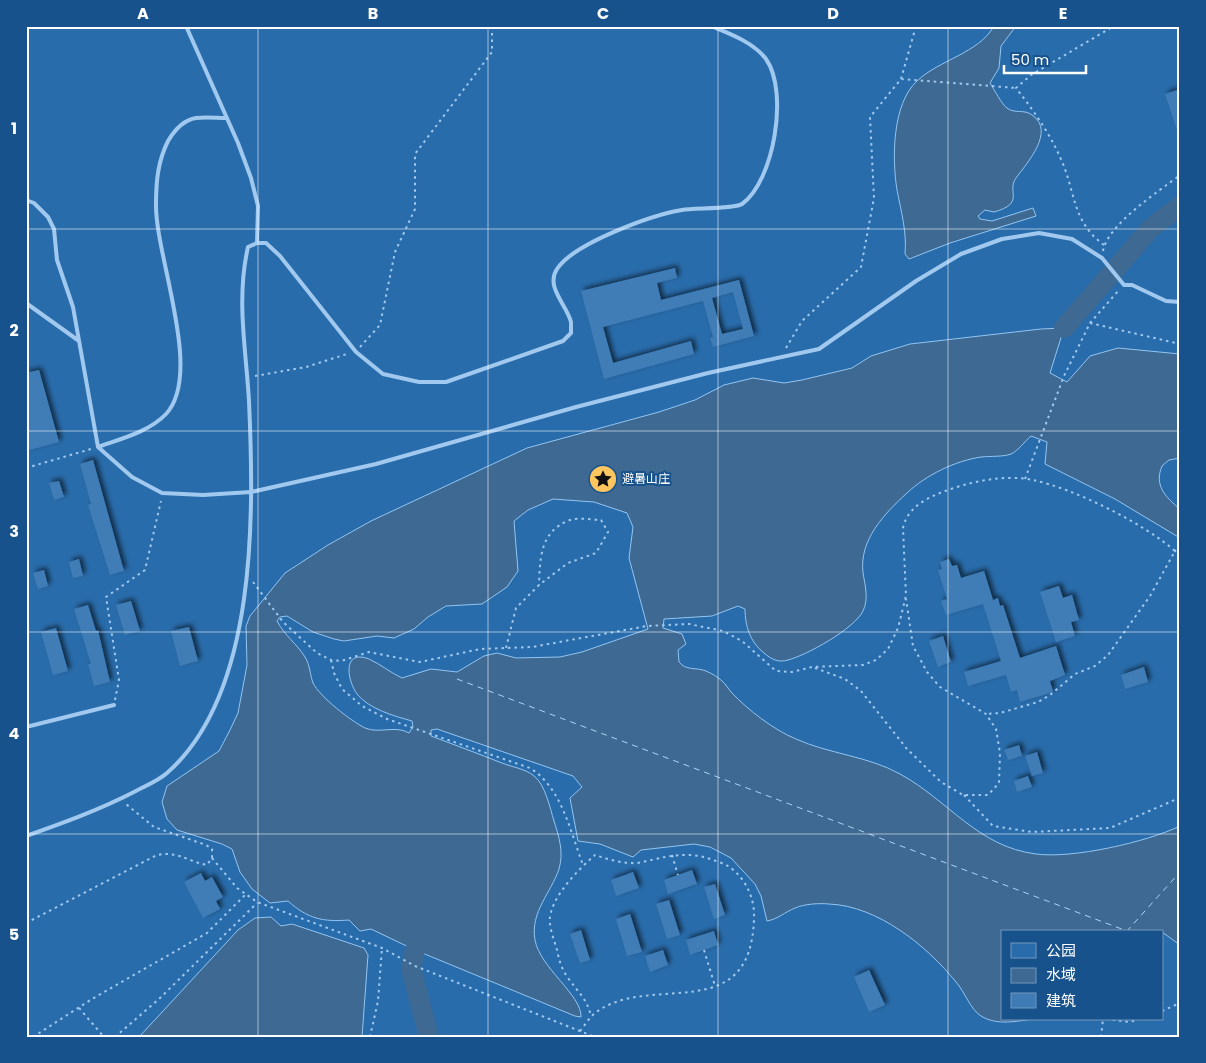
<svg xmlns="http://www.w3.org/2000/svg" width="1206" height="1063" viewBox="0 0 1206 1063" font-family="Poppins,'Noto Sans SC',sans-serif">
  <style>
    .green { fill: #296cab; fill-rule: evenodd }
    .water { fill: #3e6993; stroke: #93c5f2; fill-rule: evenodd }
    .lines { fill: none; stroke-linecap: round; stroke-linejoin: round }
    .river { stroke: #3e6993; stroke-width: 20 }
    .ferry { stroke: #add3f6; stroke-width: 1; stroke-dasharray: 6 5; stroke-linecap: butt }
    .building { fill: #3f7cb5; fill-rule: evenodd; filter: url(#shadow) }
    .path { stroke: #a1c9ef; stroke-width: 2; stroke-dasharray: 2.5 4; stroke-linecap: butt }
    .lane { stroke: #a1c9ef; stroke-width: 4 }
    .grid { fill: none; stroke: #fff; stroke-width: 1; stroke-opacity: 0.55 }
    .labels { text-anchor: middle; stroke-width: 4; stroke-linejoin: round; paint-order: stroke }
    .poi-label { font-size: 12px; fill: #fff; stroke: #17528c; text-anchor: start }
    .neatline { fill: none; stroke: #fff; stroke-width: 2 }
    .grid-label { font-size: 16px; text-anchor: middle; font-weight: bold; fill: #fff }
  </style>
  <defs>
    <filter id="shadow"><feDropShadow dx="3" dy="-3" stdDeviation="2.5" flood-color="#0009"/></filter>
  </defs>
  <rect width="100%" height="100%" fill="#17528c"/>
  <path class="green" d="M 26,26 L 1180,26 L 1180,1037 L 26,1037 ZM 1002,932 L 1162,932 L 1162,1019 L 1002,1019 Z"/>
  <path class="water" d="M 994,26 L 1016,26 L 1001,46 L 999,68 L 990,83 C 993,88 1003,106 1007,108 C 1014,114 1025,109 1032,115 C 1056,131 1027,163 1016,178 C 1006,192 1026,203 994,212 L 985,210 L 978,216 L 980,219 L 992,221 L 1033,208 L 1036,216 L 950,243 L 909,259 L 905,254 C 907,232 901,211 897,190 C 892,159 892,104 917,81 C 939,60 979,53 994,26 Z
    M 1064,328 L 1050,373 L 1067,382 L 1090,356 L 1118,348 L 1180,354 L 1180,458 L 1169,460 L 1162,466 C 1154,485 1165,497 1180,509 L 1180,538 L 1115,499 L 1045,464 L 1047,442 L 1031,436 C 1025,441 1018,451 1011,454 C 1003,457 990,456 981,457 C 955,461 926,475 907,493 C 884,514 859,540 863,573 C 865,585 869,599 863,611 C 854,629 807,655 788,660 C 778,663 771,659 764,653 C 750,642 745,626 745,609 L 738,606 L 712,616 L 664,619 L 663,628 L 682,634 L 686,644 L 678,650 L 679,662 C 686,671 696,667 706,671 C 711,673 718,677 722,681 C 726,684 728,689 732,693 C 748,710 774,730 796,739 C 829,754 868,756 900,774 C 948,800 978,847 1036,854 C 1072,859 1147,842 1180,826 L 1180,945 L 1162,932 L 1158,931 L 1002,932 L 1002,1019 L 1034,1019 C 1017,1021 997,1026 981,1016 C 970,1009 965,992 956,982 C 927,946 878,906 829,904 C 819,903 804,904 795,908 C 785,912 778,919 767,921 L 761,896 L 755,884 L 731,858 L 710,847 L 694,844 L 641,850 L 633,857 L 600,844 L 578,841 L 570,798 L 582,787 L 573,776 L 437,729 L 431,730 L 431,736 C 455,745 479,754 502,763 C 512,767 526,769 534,776 C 545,784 550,808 554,821 C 559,837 564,852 559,869 C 551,893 530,912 535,940 C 540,968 582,995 581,1017 L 575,1016 L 415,950 L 371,929 L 360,931 L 349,920 C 323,922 308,919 288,901 L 270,903 L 252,889 L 240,872 L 232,849 L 222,844 L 177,830 L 167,819 L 162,802 L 167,786 L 219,751 L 230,730 L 238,713 L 247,665 L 246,626 L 250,616 L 285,573 L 328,545 L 371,521 L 527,448 L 659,412 L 695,400 L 724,385 L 753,378 L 784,383 L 802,380 L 852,368 L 871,356 L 910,344 L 1041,329 ZM 553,499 L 594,502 L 627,513 L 633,527 L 629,558 L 648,629 L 582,652 L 560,657 L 516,658 L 497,653 L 484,656 L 457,672 L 431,669 L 402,678 C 391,673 380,664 369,659 C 342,649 347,680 357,694 C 369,709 394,716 412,721 L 413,727 L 409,733 C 396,725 379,734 365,728 C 351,721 320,697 313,683 C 310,675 310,665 305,657 C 297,644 285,636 277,621 L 280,617 L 287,616 L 313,632 L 334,639 L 344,641 L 377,636 L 394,638 L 414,629 L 428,617 L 446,606 L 482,604 L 507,587 L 518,571 L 514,521 L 528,510 Z
    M 271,917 L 281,926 L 292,924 L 364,948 L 368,955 L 362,1037 L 139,1037 L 238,930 L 255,918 Z"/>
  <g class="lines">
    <path class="river" d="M 1064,328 L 1151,228 L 1180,206
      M 415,950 L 411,968 L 429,1037"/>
    <path class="ferry" d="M 457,679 L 1127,931 L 1180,872"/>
  </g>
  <path class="building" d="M 1180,89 L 1180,103 L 1177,104 L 1180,111 L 1180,132 L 1178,133 L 1165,94 Z
    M 675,268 L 677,278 L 657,283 L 661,300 L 739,280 L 754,336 L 713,347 L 710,338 L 713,337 L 703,301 L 603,327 L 613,363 L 691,341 L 694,354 L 604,379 L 581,291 ZM 733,292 L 743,329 L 722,334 L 712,298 Z
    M 39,370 L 59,442 L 26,451 L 26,373 Z
    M 93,460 L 124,571 L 110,575 L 88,505 L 91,504 L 80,464 Z
    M 59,481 L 64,497 L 54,500 L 49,483 Z
    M 79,559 L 83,576 L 73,578 L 69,562 Z
    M 949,559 L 952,566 L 957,565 L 961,578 L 984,571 L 993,600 L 998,598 L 1000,606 L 1003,605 L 1020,658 L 1056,646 L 1065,675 L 1050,681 L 1053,692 L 1020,702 L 1017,690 L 1011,692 L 1006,675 L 968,686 L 964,672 L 1001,661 L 983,604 L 946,615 L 941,601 L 947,599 L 938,570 L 942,569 L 940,562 Z
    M 44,570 L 48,586 L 38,589 L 33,573 Z
    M 1059,586 L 1063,598 L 1072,595 L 1079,620 L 1071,622 L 1075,636 L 1056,642 L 1040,592 Z
    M 131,601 L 140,631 L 125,635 L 116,605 Z
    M 88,605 L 96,631 L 98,630 L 110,682 L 94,686 L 88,664 L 91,664 L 74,609 Z
    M 189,627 L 198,661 L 180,666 L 171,631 Z
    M 56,628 L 68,671 L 53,675 L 41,632 Z
    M 943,636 L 951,662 L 938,667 L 929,641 Z
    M 1144,667 L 1148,682 L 1125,689 L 1121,675 Z
    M 1019,745 L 1022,756 L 1008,760 L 1004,750 Z
    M 1037,752 L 1043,773 L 1032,776 L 1025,756 Z
    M 1028,776 L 1032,787 L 1017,792 L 1014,781 Z
    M 692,870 L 697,884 L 668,894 L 664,880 Z
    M 633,872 L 639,888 L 616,896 L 611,880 Z
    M 201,873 L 205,881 L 212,877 L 223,897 L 216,901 L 220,909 L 203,918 L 184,882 Z
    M 715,884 L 725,915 L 714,919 L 704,887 Z
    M 669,900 L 680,935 L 667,939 L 656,904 Z
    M 630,914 L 642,952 L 627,956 L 616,919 Z
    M 581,930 L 590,960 L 580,963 L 570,934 Z
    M 714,931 L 718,945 L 690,955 L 686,940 Z
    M 663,950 L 668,965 L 650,972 L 645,956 Z
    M 869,970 L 885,1005 L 869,1012 L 854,977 Z"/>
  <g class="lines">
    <path class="path" d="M 901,79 L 916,26
      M 1104,245 C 1071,221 1076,191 1060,157 C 1049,132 1033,110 1016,88 L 1031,75 L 1114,26
      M 1103,251 C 1108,224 1158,192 1180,175
      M 1090,323 L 1180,344
      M 360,347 L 380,325 L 395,252 L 415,209 L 415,154 L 492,52 L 492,26
      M 786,348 L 802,321 L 861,267 L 874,198 L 870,117 L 901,79 L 1016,88
      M 255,376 L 306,367 L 347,354
      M 26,468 L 91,449
      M 1025,479 L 1064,376 L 1090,323 L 1119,290
      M 1180,545 L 1175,551 L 1180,557
      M 253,582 L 283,622 L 317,653 L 331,660 L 341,661 L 369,652 L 420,662 L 480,649 L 532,647 L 647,626 L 689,624 L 723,631 L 742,641 L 776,671 L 792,672 L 812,667 L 863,665 L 876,660 L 888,649 L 898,628 L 906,596 L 903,528 C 907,509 923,500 940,493 C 968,482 1003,474 1033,480 C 1075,489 1143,523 1175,551 L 1150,596 L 1108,655 L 1095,666 L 1075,674 L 1050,695 L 1038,702 L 1000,713 L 986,714
      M 506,648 L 516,608 L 539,585 L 568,563 L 596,553 L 608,532 L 601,520 C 592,520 578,517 570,520 C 540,531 540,558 539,585
      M 331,660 L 334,673 L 342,689 L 362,706 L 387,719 L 530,768 C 562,788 570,831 583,865
      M 815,668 L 845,679 L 861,691 L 907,749 L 941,782 L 963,795 L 988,795 L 999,783 L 1000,753 L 996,729 L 986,714 L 940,687 L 927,672 L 913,646 L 906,599
      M 115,700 L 119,680 L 106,597 L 145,570 L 161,501
      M 964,795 L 993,826 L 1032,832 L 1110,828 L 1177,799 L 1180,793
      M 672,855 L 678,875
      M 212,858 L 237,888 L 257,902 L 382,948 L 415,966 L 595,1037
      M 26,923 L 157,855 C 178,851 187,861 207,865 L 212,858 L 212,849 L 206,845 L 154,827 L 126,804
      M 704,950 L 715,986
      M 79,1008 L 104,1037
      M 1162,1011 L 1180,1003
      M 1106,1019 L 1130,1022 L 1139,1019
      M 580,1031 C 585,1025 589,1018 595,1013 C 650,971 751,1029 754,918 C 755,898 745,877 728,866 C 723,863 716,861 710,859 C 690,852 672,855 651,860 C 645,861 638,864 632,863 C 620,863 607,859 595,855 C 579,869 557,891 551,912 C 547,924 554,939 557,950 C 559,960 562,970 568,978 C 578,992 588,1000 591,1017
      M 33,1037 L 92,999 L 207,933 L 246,894
      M 115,1037 L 159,999 L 257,903
      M 370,1037 L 378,1001 L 382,948
      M 1101,1037 L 1103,1019"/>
    <path class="lane" d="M 186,26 L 238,143 L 251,178 L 258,206 L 257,243 L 266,243 L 280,256 L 356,352 L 383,374 L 419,382 L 446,382 L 563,341 L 571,333 C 571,330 571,325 571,322 C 567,305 545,287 557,269 C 574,243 652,215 682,210 C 694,208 735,209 742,204 C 774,181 789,92 766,59 C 753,42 730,34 711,26
      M 26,200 L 34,203 L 48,217 L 54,229 L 57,260 L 73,307 L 98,447 L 132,477 L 162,493 L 203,495 L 251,492 L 376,464 L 576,407 L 708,373 L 819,349 L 916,281 L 961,254 L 1002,239 L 1039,233 L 1072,239 L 1102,258 L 1124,285 L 1132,285 L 1166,301 L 1180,302
      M 26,303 L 79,341
      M 98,447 C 120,439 149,432 166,414 C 204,373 155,256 156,204 C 156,181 158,161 168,141 C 174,131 183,120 196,118 C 206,117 217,118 226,118
      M 26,727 L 114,705
      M 26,836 C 63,823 99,810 134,792 C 145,786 158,781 167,773 C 258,693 254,513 249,401 C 246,349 236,299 248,247 L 257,243"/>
  </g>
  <path class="grid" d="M 258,26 L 258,1037M 488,26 L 488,1037M 718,26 L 718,1037M 948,26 L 948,1037M 26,229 L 1180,229M 26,431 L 1180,431M 26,632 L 1180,632M 26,834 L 1180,834"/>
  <defs>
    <symbol id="sight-disc" viewBox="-11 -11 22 22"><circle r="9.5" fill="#ffc65f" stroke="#17528c"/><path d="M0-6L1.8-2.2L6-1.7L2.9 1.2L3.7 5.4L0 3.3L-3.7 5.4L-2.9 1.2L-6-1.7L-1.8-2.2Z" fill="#111"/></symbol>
  </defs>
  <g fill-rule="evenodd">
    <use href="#sight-disc" x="587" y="463" width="32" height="32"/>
  </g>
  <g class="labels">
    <g class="poi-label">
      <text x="622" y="483">避暑山庄</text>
    </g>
  </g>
  <rect width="1206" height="1063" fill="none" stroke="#17528c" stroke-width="55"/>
  <rect x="1001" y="930" width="162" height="90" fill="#17528c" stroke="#7497ba"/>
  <rect x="1011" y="943" width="25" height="15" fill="#296cab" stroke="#7497ba"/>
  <text x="1046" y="956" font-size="15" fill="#ffffff">公园</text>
  <rect x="1011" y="968" width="25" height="15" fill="#3e6993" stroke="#7497ba"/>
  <text x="1046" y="980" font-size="15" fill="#ffffff">水域</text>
  <rect x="1011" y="993" width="25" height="15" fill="#3f7cb5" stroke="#7497ba"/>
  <text x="1046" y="1006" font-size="15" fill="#ffffff">建筑</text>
  <path d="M1004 65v8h82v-8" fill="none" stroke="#ffffff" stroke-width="2.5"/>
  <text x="1011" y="65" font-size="15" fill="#ffffff" stroke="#17528c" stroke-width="4" paint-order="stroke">50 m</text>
  <rect x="28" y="28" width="1150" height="1008" class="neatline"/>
  <g class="grid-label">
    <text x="143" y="19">A</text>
    <text x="373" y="19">B</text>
    <text x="603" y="19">C</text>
    <text x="833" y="19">D</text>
    <text x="1063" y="19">E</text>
    <text x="14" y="134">1</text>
    <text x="14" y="336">2</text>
    <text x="14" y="537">3</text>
    <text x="14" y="739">4</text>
    <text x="14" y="940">5</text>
  </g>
</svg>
